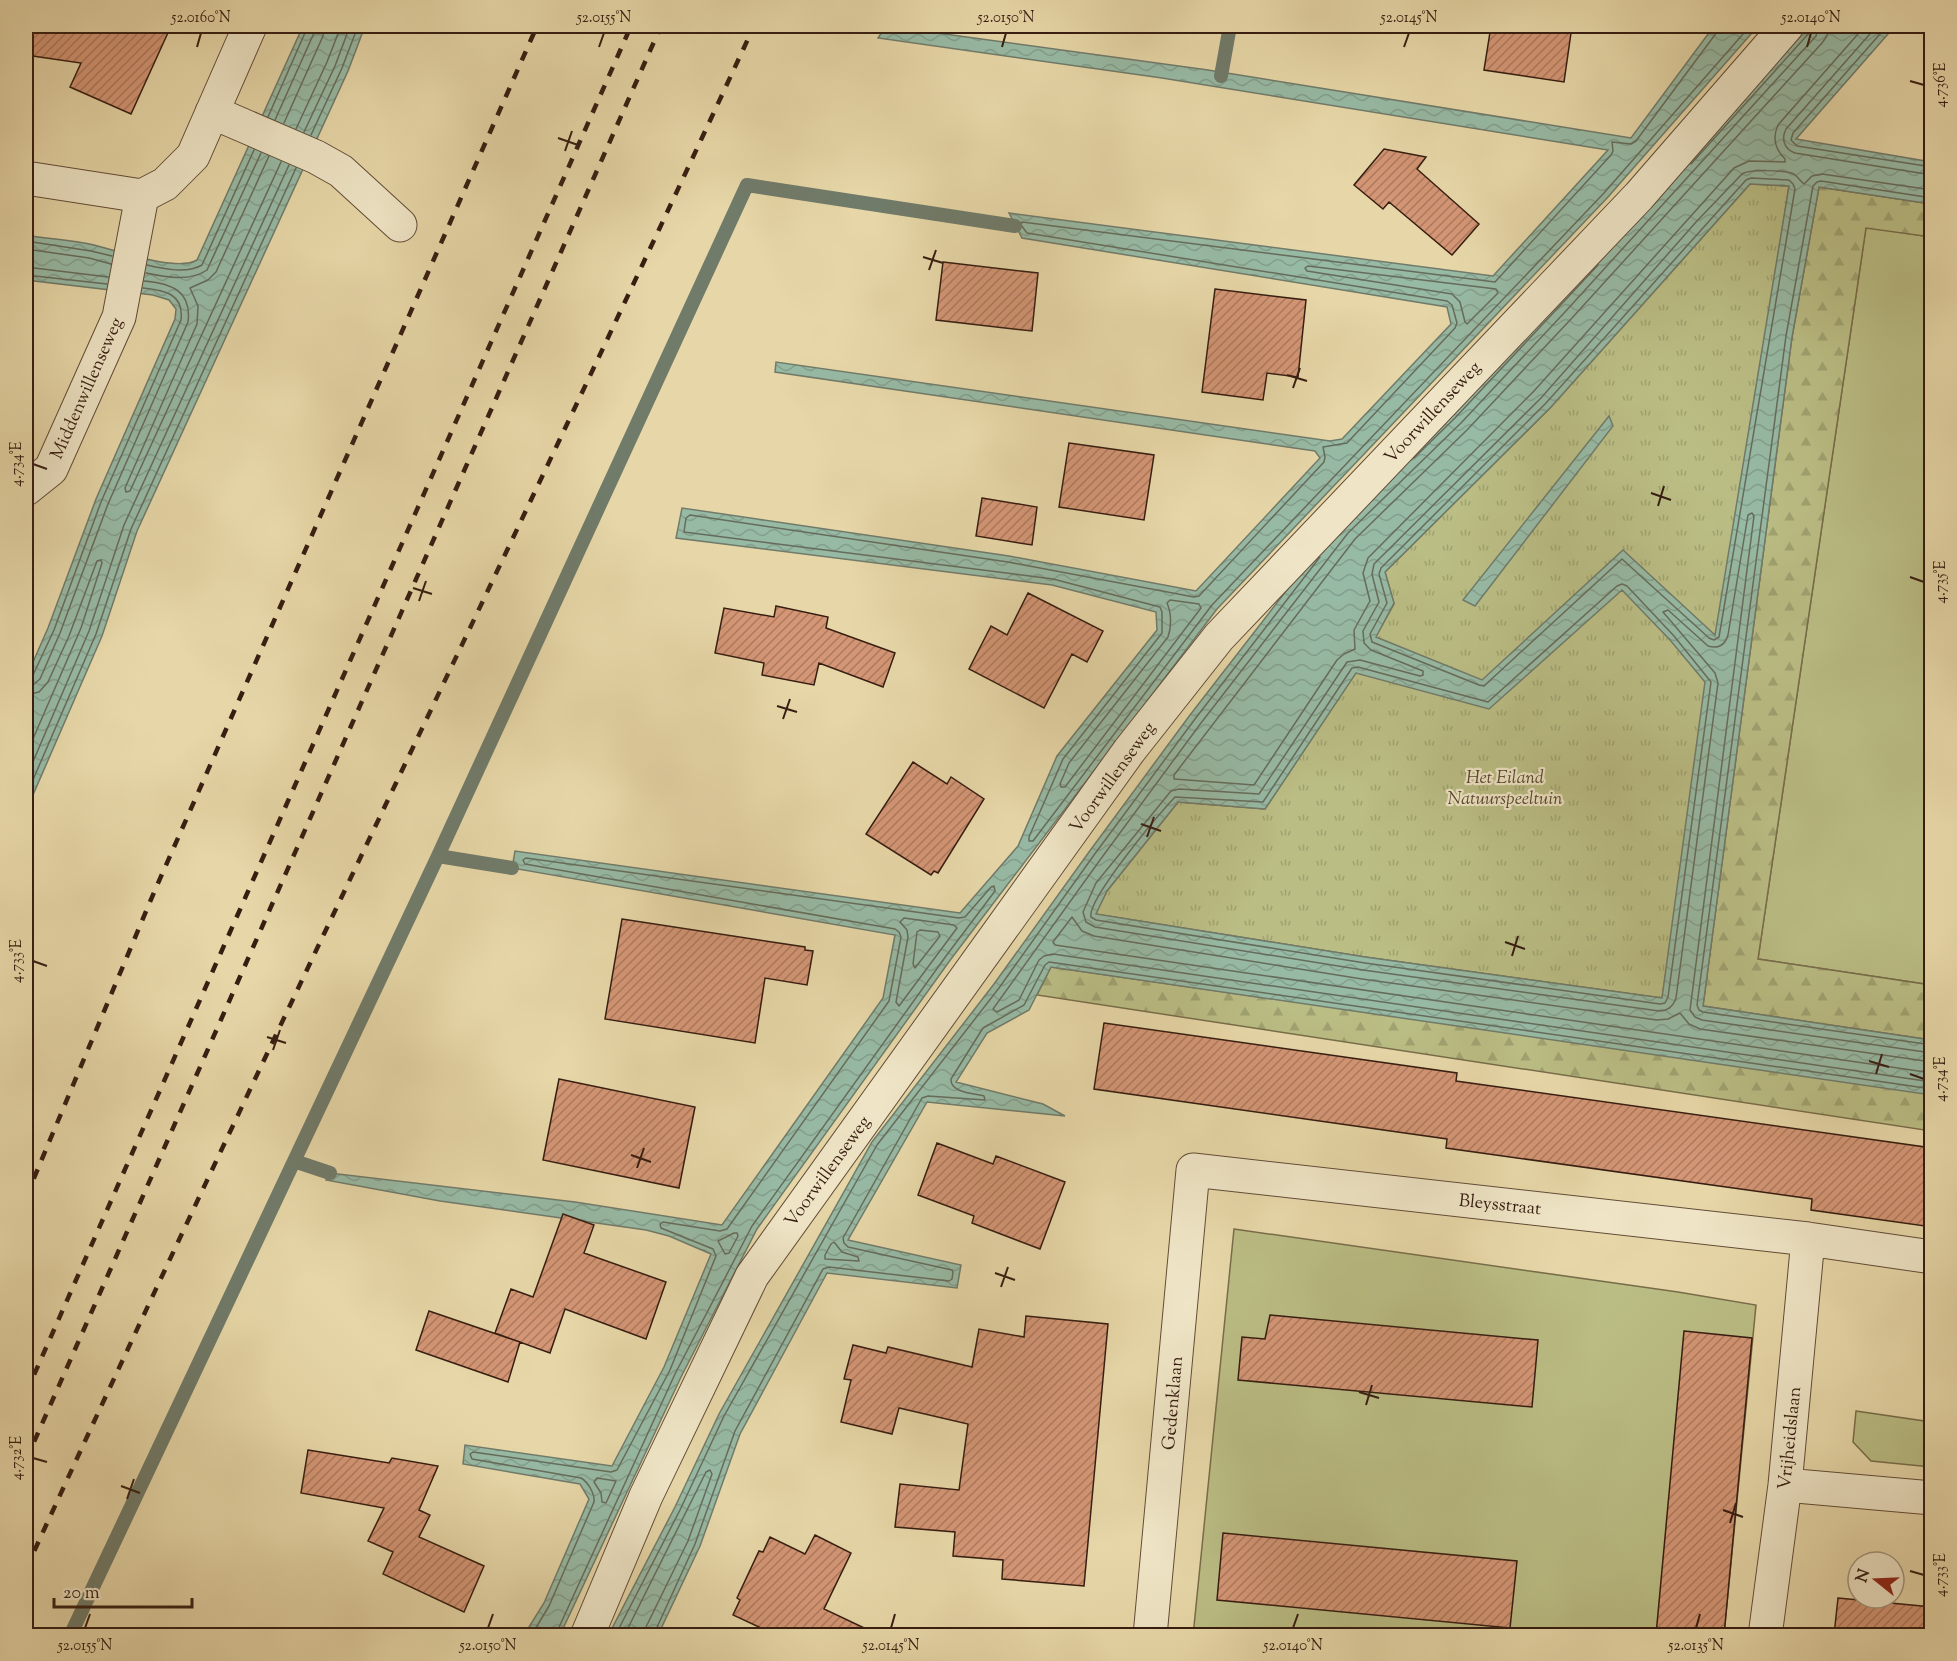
<svg xmlns="http://www.w3.org/2000/svg" width="1957" height="1661" viewBox="0 0 1957 1661" font-family="'Sorts Mill Goudy',serif">
  <style>
    .grass { fill: #babd84; stroke: #786d4a; stroke-width: 1.5 }
    .forest { fill: url(#forest-firs); stroke: #786d4a; stroke-width: 1.5 }
    .park { fill: url(#park-tufts); stroke: #786d4a; stroke-width: 1.5 }
    .water { fill: url(#water-waves); stroke: #707b6a; stroke-width: 1.5; fill-rule: evenodd }
    .lines { fill: none; stroke-linecap: round; stroke-linejoin: round }
    .shore { stroke: #666c5b; stroke-width: 1.5 }
    .stream { stroke: #707b6a; stroke-width: 14 }
    .building { fill: url(#building-hatch); stroke: #361d11; stroke-width: 1.5 }
    .minor-casing { stroke: #624c37; stroke-width: 35 }
    .minor { stroke: #efe5c6; stroke-width: 33 }
    .rail { stroke: #361d11; stroke-width: 4.5; stroke-dasharray: 10 10; stroke-linecap: butt }
    .ticks { fill: none; stroke: #361d11; stroke-width: 2 }
    .labels { text-anchor: middle; stroke-width: 4.5; stroke-linejoin: round; paint-order: stroke }
    .street-label { font-size: 18px; fill: #361d11; stroke: #efe5c6 }
    .park-label { font-size: 18px; font-style: italic; fill: #57452e; stroke: #efe5c6 }
    .neatline { fill: none; stroke: #361d11; stroke-width: 2 }
    .ticks-label { font-size: 15px; text-anchor: middle; fill: #361d11 }
  </style>
  <defs>
    <pattern id="forest-firs" width="22" height="20" patternUnits="userSpaceOnUse" patternTransform="scale(1.5)"><rect width="22" height="20" fill="#babd84"/><path d="M5 1l3.5 6h-7zM16 11l3.5 6h-7z" fill="#a0a271"/></pattern>
    <pattern id="park-tufts" width="24" height="20" patternUnits="userSpaceOnUse" patternTransform="scale(1.5)"><rect width="24" height="20" fill="#babd84"/><path d="M3 7l-1-3M5 7V3M7 7l1-3M15 17l-1-3M17 17v-4M19 17l1-3" fill="none" stroke="#a0a271"/></pattern>
    <pattern id="water-waves" width="16" height="10" patternUnits="userSpaceOnUse" patternTransform="scale(1.5)"><rect width="16" height="10" fill="#97baa5"/><path d="M0 5q4-4 8 0t8 0" fill="none" stroke="#839f8d"/></pattern>
    <pattern id="building-hatch" width="6" height="6" patternUnits="userSpaceOnUse" patternTransform="scale(1.5)"><rect width="6" height="6" fill="#d49675"/><path d="M-1 1l2-2M0 6l6-6M5 7l2-2" fill="none" stroke="#ad7a5f"/></pattern>
  </defs>
  <rect width="100%" height="100%" fill="#e7d7a8"/>
  <filter id="stains"><feTurbulence type="fractalNoise" baseFrequency=".00333" numOctaves="4"/><feColorMatrix values="0 0 0 0 .2 0 0 0 0 .09 0 0 0 0 .02 0 0 0 .5 -.17"/></filter>
  <radialGradient id="worn" r=".72"><stop offset=".6" stop-color="#630" stop-opacity="0"/><stop offset="1" stop-color="#630" stop-opacity=".3"/></radialGradient>
  <path class="grass" d="M 1866,227 L 1931,237 L 1931,985 L 1758,959 Z
    M 1234,1229 L 1678,1292 L 1756,1305 L 1724,1635 L 1193,1636 Z
    M 1856,1411 L 1931,1422 L 1931,1467 L 1871,1461 L 1853,1442 Z"/>
  <path class="forest" d="M 1819,187 L 1931,204 L 1931,237 L 1866,228 L 1758,959 L 1931,985 L 1931,1040 L 1703,1006 L 1792,337 Z
    M 1051,967 L 1931,1093 L 1931,1131 L 1037,995 Z"/>
  <path class="park" d="M 1750,184 L 1789,186 L 1662,998 L 1365,957 L 1095,914 L 1107,891 L 1178,802 L 1265,809 L 1356,672 L 1394,604 L 1385,572 L 1551,407 Z"/>
  <path class="water" d="M 303,26 L 365,26 L 348,71 L 137,531 L 102,636 L 26,811 L 26,678 L 48,628 L 96,499 L 175,319 L 176,309 L 169,300 L 153,295 L 26,280 L 26,235 C 48,239 72,240 94,245 C 118,251 177,272 197,260 Z
    M 886,26 L 1208,70 L 1631,138 L 1714,26 L 1758,26 L 1608,197 L 1217,609 L 951,959 L 757,1229 L 681,1377 L 560,1635 L 524,1635 L 544,1603 L 589,1499 L 580,1484 L 463,1464 L 465,1445 L 612,1466 L 664,1367 L 711,1254 L 669,1236 L 646,1230 L 440,1201 L 326,1180 L 330,1173 L 575,1202 L 722,1225 L 883,998 L 895,935 L 512,868 L 515,851 L 960,913 L 1018,846 L 1057,756 L 1157,630 L 1156,612 L 1052,585 L 676,538 L 682,508 L 1009,556 L 1196,591 L 1320,458 L 1315,451 L 775,372 L 776,362 L 1330,441 L 1342,439 L 1451,324 L 1447,307 L 1022,238 L 1009,213 L 1493,276 L 1608,150 L 1162,78 L 878,38 Z
    M 1808,26 L 1895,26 L 1796,139 L 1931,162 L 1931,204 L 1819,187 L 1792,337 L 1703,1006 L 1931,1040 L 1931,1095 L 1051,967 L 1029,1010 L 987,1033 L 956,1082 L 1043,1104 L 1065,1116 L 927,1102 L 848,1240 L 961,1265 L 957,1288 L 827,1273 L 740,1434 L 700,1546 L 658,1635 L 608,1636 L 675,1507 L 719,1414 L 872,1142 L 994,984 L 1089,852 L 1190,715 L 1338,524 L 1760,80 ZM 1750,184 L 1789,186 L 1715,635 L 1623,550 L 1482,680 L 1376,637 L 1394,603 L 1385,572 L 1551,407 ZM 1622,590 L 1670,640 L 1705,682 L 1662,998 L 1365,957 L 1096,914 L 1107,891 L 1178,802 L 1265,809 L 1356,673 L 1489,709 Z
    M 1609,416 L 1613,426 L 1475,606 L 1463,600 Z"/>
  <g class="lines">
    <path class="shore" d="M 1719,26 L 1717,32 L 1636,141 L 1631,144 L 1612,142 L 1613,151 L 1611,155 L 1495,282 L 1022,222 L 1021,225 L 1027,233 L 1447,301 L 1452,305 L 1457,323 L 1455,328 L 1347,443 L 1323,447 L 1325,457 L 1324,462 L 1199,596 L 1194,597 L 1008,562 L 690,515 L 686,518 L 684,532 L 1053,579 L 1160,607 L 1162,612 L 1162,633 L 1063,759 L 1029,837 L 1029,841 L 1033,841 L 1212,605 L 1604,193 L 1750,26
      M 1819,26 L 1816,36 L 1565,312 L 1461,423 L 1348,533 L 1201,723 L 1100,860 L 993,1009 L 997,1012 L 1019,1000 L 1039,960 L 1044,956 L 1053,954 L 1932,1082
      M 1828,26 L 1827,36 L 1822,43 L 1572,318 L 1467,430 L 1355,539 L 1174,775 L 1174,779 L 1254,785 L 1337,660 L 1344,654 L 1355,649 L 1354,630 L 1370,601 L 1363,573 L 1368,558 L 1534,391 L 1734,168 L 1749,161 L 1785,162 L 1785,159 C 1775,149 1772,138 1778,125 L 1865,26
      M 1877,26 L 1786,129 C 1781,139 1784,149 1795,153 L 1932,175
      M 1887,26 L 1793,133 L 1791,140 L 1797,146 L 1932,167
      M 268,117 L 308,26
      M 275,120 L 314,33 L 315,26
      M 284,123 L 323,36 L 324,26
      M 296,129 L 327,62 L 341,26
      M 304,132 L 335,66 L 350,26
      M 311,135 L 342,68 L 358,26
      M 269,156 L 216,272 L 208,280 L 190,288 L 198,306 L 197,324 L 125,488 L 126,492 L 130,491 L 281,162
      M 1691,164 L 1810,32 L 1812,26
      M 1751,178 L 1789,180 L 1793,184 L 1795,189 L 1719,637 L 1714,640 L 1709,638 L 1622,559 L 1484,686 L 1479,685 L 1372,642 L 1370,634 L 1387,603 L 1379,574 L 1381,568 L 1546,403 L 1746,180 Z
      M 1932,190 L 1822,174 L 1812,176 L 1804,184 C 1801,182 1798,177 1794,174 C 1785,170 1750,169 1742,174 L 1696,222 L 1541,398 L 1374,564 L 1372,574 L 1379,602 L 1363,631 L 1364,643 L 1371,650 L 1423,671 L 1423,675 L 1420,676 L 1360,660 L 1347,662 L 1259,794 L 1179,789 L 1171,791 L 1096,883 L 1083,912 L 1086,922 L 1095,927 L 1363,970 L 1659,1011 C 1668,1011 1673,1007 1676,998 L 1718,683 L 1715,673 L 1663,612 L 1668,610 L 1708,646 C 1718,649 1725,645 1728,635 L 1748,515 L 1752,513 L 1754,516 L 1690,1010 L 1695,1017 L 1702,1020 L 1932,1053
      M 1932,198 L 1821,181 L 1817,182 L 1813,186 L 1786,336 L 1697,1005 L 1699,1010 L 1703,1012 L 1932,1045
      M 26,241 L 91,251 L 112,256
      M 26,249 L 89,258 L 111,264
      M 147,265 C 164,269 187,274 202,265 L 254,150
      M 1308,266 L 1496,289 L 1498,293 L 1467,324 L 1465,322 L 1460,302 L 1452,294 L 1307,271 L 1305,268 Z
      M 26,267 L 108,277
      M 146,273 C 165,277 190,282 207,270 L 261,153
      M 26,275 L 107,284
      M 1414,458 L 1455,418 L 1598,265
      M 1622,584 L 1627,586 L 1674,636 L 1711,682 L 1668,997 L 1665,1003 L 1660,1004 L 1365,963 L 1096,920 L 1091,917 C 1087,899 1160,813 1175,797 L 1263,802 L 1352,668 L 1358,667 L 1488,702 L 1617,586 Z
      M 1170,600 L 1199,604 L 1201,608 L 1065,787 L 1061,787 L 1060,784 L 1069,763 L 1168,637 C 1172,626 1171,612 1167,603 Z
      M 26,678 L 33,675 L 54,630 L 101,502 L 181,320 C 184,294 165,290 143,288
      M 26,686 L 33,685 L 40,679 L 60,633 L 108,504 L 188,322 C 192,291 171,283 144,281
      M 26,695 L 39,692 L 48,682 L 69,636 L 97,561 L 101,560 L 102,563 L 81,628 L 26,755
      M 26,778 L 89,631 L 124,525 L 289,165
      M 26,796 L 96,634 L 131,529 L 296,168
      M 904,918 L 954,925 L 957,928 L 899,1006 L 896,1002 L 908,937 L 907,930 L 900,922 Z
      M 920,930 L 938,932 L 940,936 L 915,968 L 913,964 L 917,932 Z
      M 1932,1062 L 1700,1029 L 1689,1024 L 1680,1013 L 1668,1019 L 1657,1020 L 1362,979 L 1094,936 L 1082,931 L 1072,917 L 1053,942 L 1055,945 L 1932,1073
      M 734,1233 L 737,1233 L 738,1236 L 729,1253 L 725,1254 L 718,1241 Z
      M 834,1242 L 842,1252 L 858,1257 L 859,1261 L 825,1259 L 825,1255 L 831,1244 Z
      M 597,1478 L 616,1481 L 606,1503 L 602,1502 L 601,1493 L 594,1482 Z
      M 531,1636 L 549,1606 L 594,1502 C 595,1494 588,1482 581,1478 L 472,1459 L 470,1454 L 473,1452 L 611,1472 L 617,1470 L 670,1370 L 716,1256 L 713,1249 L 661,1228 L 660,1224 L 663,1222 L 720,1231 L 727,1229 L 889,1001 L 901,937 L 899,932 L 895,929 L 525,864 L 523,860 L 526,858 L 959,918 L 965,917 L 991,887 L 994,886 L 995,891 L 946,956 L 752,1226 L 675,1374 L 555,1636
      M 615,1636 L 680,1510 L 724,1416 L 877,1145 L 999,988 L 1094,855 L 1195,719 L 1320,557
      M 624,1636 L 706,1472 L 710,1470 L 712,1474 L 688,1541 L 646,1627 L 645,1636
      M 653,1636 L 695,1544 L 735,1431 L 823,1269 L 829,1267 L 949,1281 L 952,1279 L 953,1272 L 952,1270 L 848,1247 L 844,1243 L 843,1238 L 922,1098 L 928,1096 L 985,1100 L 984,1096 C 973,1093 950,1093 951,1079 L 983,1028 L 1024,1005 L 1045,965 L 1049,962 L 1932,1089"/>
    <path class="stream" d="M 1221,76 L 1230,26
      M 438,856 L 512,868
      M 294,1161 L 330,1173
      M 70,1636 L 438,856 L 747,185 L 1015,226"/>
  </g>
  <path class="building" d="M 26,26 L 171,26 L 131,114 L 70,87 L 81,63 L 26,55 Z
    M 1491,26 L 1572,26 L 1564,82 L 1484,70 Z
    M 1384,149 L 1426,157 L 1417,169 L 1479,224 L 1452,255 L 1389,202 L 1383,209 L 1354,185 Z
    M 943,262 L 1038,273 L 1032,331 L 936,320 Z
    M 1215,289 L 1306,300 L 1298,377 L 1267,373 L 1263,400 L 1202,392 Z
    M 1069,443 L 1154,455 L 1144,520 L 1059,507 Z
    M 982,498 L 1037,507 L 1032,545 L 976,536 Z
    M 1028,593 L 1103,631 L 1087,662 L 1072,654 L 1044,708 L 969,669 L 991,626 L 1007,635 Z
    M 776,606 L 828,617 L 826,628 L 895,653 L 883,687 L 819,663 L 814,685 L 762,675 L 764,663 L 715,653 L 724,608 L 774,617 Z
    M 913,762 L 947,784 L 951,777 L 984,799 L 938,873 L 934,871 L 931,875 L 866,834 Z
    M 622,919 L 805,947 L 805,950 L 813,951 L 807,985 L 765,978 L 755,1043 L 605,1019 Z
    M 1104,1023 L 1457,1073 L 1456,1081 L 1932,1148 L 1932,1227 L 1811,1210 L 1812,1199 L 1446,1148 L 1447,1139 L 1094,1089 Z
    M 559,1079 L 695,1107 L 679,1188 L 543,1160 Z
    M 937,1143 L 993,1164 L 996,1156 L 1065,1182 L 1040,1249 L 972,1223 L 974,1216 L 918,1195 Z
    M 563,1214 L 594,1225 L 584,1253 L 666,1282 L 646,1339 L 565,1309 L 550,1353 L 495,1333 L 511,1289 L 533,1297 Z
    M 429,1311 L 520,1342 L 508,1382 L 416,1350 Z
    M 1270,1315 L 1538,1340 L 1532,1407 L 1238,1380 L 1242,1337 L 1265,1339 Z
    M 1026,1316 L 1108,1324 L 1084,1586 L 1002,1579 L 1003,1560 L 953,1556 L 955,1532 L 895,1527 L 900,1484 L 959,1490 L 968,1424 L 899,1408 L 892,1434 L 841,1422 L 851,1380 L 844,1379 L 853,1345 L 886,1353 L 888,1347 L 972,1367 L 979,1329 L 1024,1337 Z
    M 1684,1331 L 1752,1338 L 1724,1635 L 1656,1635 Z
    M 308,1450 L 389,1463 L 392,1458 L 438,1466 L 419,1510 L 430,1515 L 419,1537 L 484,1566 L 464,1612 L 383,1574 L 393,1552 L 368,1541 L 384,1508 L 301,1493 Z
    M 1223,1533 L 1517,1561 L 1510,1628 L 1217,1600 Z
    M 815,1535 L 851,1553 L 824,1609 L 879,1635 L 776,1635 L 733,1615 L 740,1600 L 737,1598 L 759,1551 L 763,1552 L 770,1537 L 805,1554 Z
    M 1838,1598 L 1932,1607 L 1932,1635 L 1834,1635 Z"/>
  <g class="lines">
    <defs>
      <path id="minor" d="M 212,112 L 316,157 L 341,171 L 400,225
        M 26,178 L 142,196
        M 26,489 L 51,469 L 119,317 L 142,196 L 165,184 L 193,156 L 250,26
        M 1785,1485 L 1932,1498
        M 587,1636 L 646,1496 L 752,1276 L 1129,751 L 1219,637 L 1639,196 L 1787,26
        M 1150,1636 L 1193,1170 L 1808,1239 L 1932,1257
        M 1765,1636 L 1785,1485 L 1808,1239"/>
    </defs>
    <use href="#minor" class="minor-casing"/>
    <use href="#minor" class="minor"/>
    <path class="rail" d="M 26,1197 L 155,890 L 537,26
      M 26,1393 L 631,26
      M 26,1460 L 661,26
      M 26,1569 C 263,1052 515,542 754,26"/>
  </g>
  <path class="ticks" d="M 197,47 L 201,33M 599,47 L 604,33M 1002,47 L 1006,33M 1404,47 L 1409,33M 1807,47 L 1811,33M 1910,81 L 1924,85M 558,138 L 578,145M 565,151 L 572,131M 923,257 L 943,263M 929,270 L 936,250M 1287,375 L 1307,381M 1293,388 L 1300,368M 33,464 L 47,469M 1651,493 L 1671,500M 1658,506 L 1664,486M 1910,577 L 1924,582M 413,588 L 432,594M 419,601 L 426,581M 777,706 L 797,712M 783,719 L 790,699M 1141,824 L 1161,831M 1147,837 L 1154,817M 1505,942 L 1525,949M 1512,956 L 1518,936M 33,961 L 47,966M 267,1037 L 286,1043M 273,1050 L 280,1030M 1869,1061 L 1889,1067M 1876,1074 L 1882,1054M 1910,1074 L 1924,1079M 631,1155 L 651,1162M 637,1168 L 644,1148M 995,1273 L 1015,1280M 1001,1287 L 1008,1267M 1359,1392 L 1379,1398M 1366,1405 L 1372,1385M 33,1458 L 47,1462M 121,1486 L 140,1493M 127,1499 L 134,1479M 1723,1510 L 1743,1517M 1730,1523 L 1736,1503M 1910,1571 L 1924,1575M 85,1628 L 90,1614M 488,1628 L 493,1614M 891,1628 L 895,1614M 1293,1628 L 1298,1614M 1696,1628 L 1700,1614"/>
  <g class="labels">
    <g class="street-label">
      <text transform="translate(86 388) rotate(-66)" y="6">Middenwillenseweg</text>
      <text transform="translate(1432 412) rotate(-47)" y="6">Voorwillenseweg</text>
      <text transform="translate(1112 777) rotate(-54)" y="6">Voorwillenseweg</text>
      <text transform="translate(827 1171) rotate(-54)" y="6">Voorwillenseweg</text>
      <text transform="translate(1500 1204) rotate(6)" y="6">Bleysstraat</text>
      <text transform="translate(1172 1403) rotate(-85)" y="6">Gedenklaan</text>
      <text transform="translate(1789 1438) rotate(-84)" y="6">Vrijheidslaan</text>
    </g>
    <g class="park-label">
      <text x="1505" y="783">Het Eiland<tspan x="1505" dy="21">Natuurspeeltuin</tspan></text>
    </g>
  </g>
  <rect width="1957" height="1661" fill="none" stroke="#e7d7a8" stroke-width="66"/>
  <g transform="translate(1876 1580) rotate(288)"><circle r="28" fill="#efe5c6" stroke="#a5957e" stroke-width="1.5"/>
  <path d="M0-4.5L10 22L0 15L-10 22Z" fill="#8f2418"/>
  <text y="-9" font-size="16" font-weight="bold" text-anchor="middle" fill="#361d11">N</text>
  </g>
  <path d="M54 1598v9h138v-9" fill="none" stroke="#361d11" stroke-width="3"/>
  <text x="63" y="1598" font-size="18" fill="#361d11" stroke="#efe5c6" stroke-width="4.5" paint-order="stroke">20 m</text>
  <rect x="33" y="33" width="1891" height="1595" class="neatline"/>
  <g class="ticks-label">
    <text x="201" y="22">52.0160°N</text>
    <text x="604" y="22">52.0155°N</text>
    <text x="1006" y="22">52.0150°N</text>
    <text x="1409" y="22">52.0145°N</text>
    <text x="1811" y="22">52.0140°N</text>
    <text transform="translate(1940 85) rotate(-90)" y="5">4.736°E</text>
    <text transform="translate(16 464) rotate(-90)" y="5">4.734°E</text>
    <text transform="translate(1940 582) rotate(-90)" y="5">4.735°E</text>
    <text transform="translate(16 961) rotate(-90)" y="5">4.733°E</text>
    <text transform="translate(1940 1079) rotate(-90)" y="5">4.734°E</text>
    <text transform="translate(16 1458) rotate(-90)" y="5">4.732°E</text>
    <text transform="translate(1940 1575) rotate(-90)" y="5">4.733°E</text>
    <text x="85" y="1650">52.0155°N</text>
    <text x="488" y="1650">52.0150°N</text>
    <text x="891" y="1650">52.0145°N</text>
    <text x="1293" y="1650">52.0140°N</text>
    <text x="1696" y="1650">52.0135°N</text>
  </g>
  <rect width="100%" height="100%" filter="url(#stains)"/>
  <rect width="100%" height="100%" fill="url(#worn)"/>
</svg>
